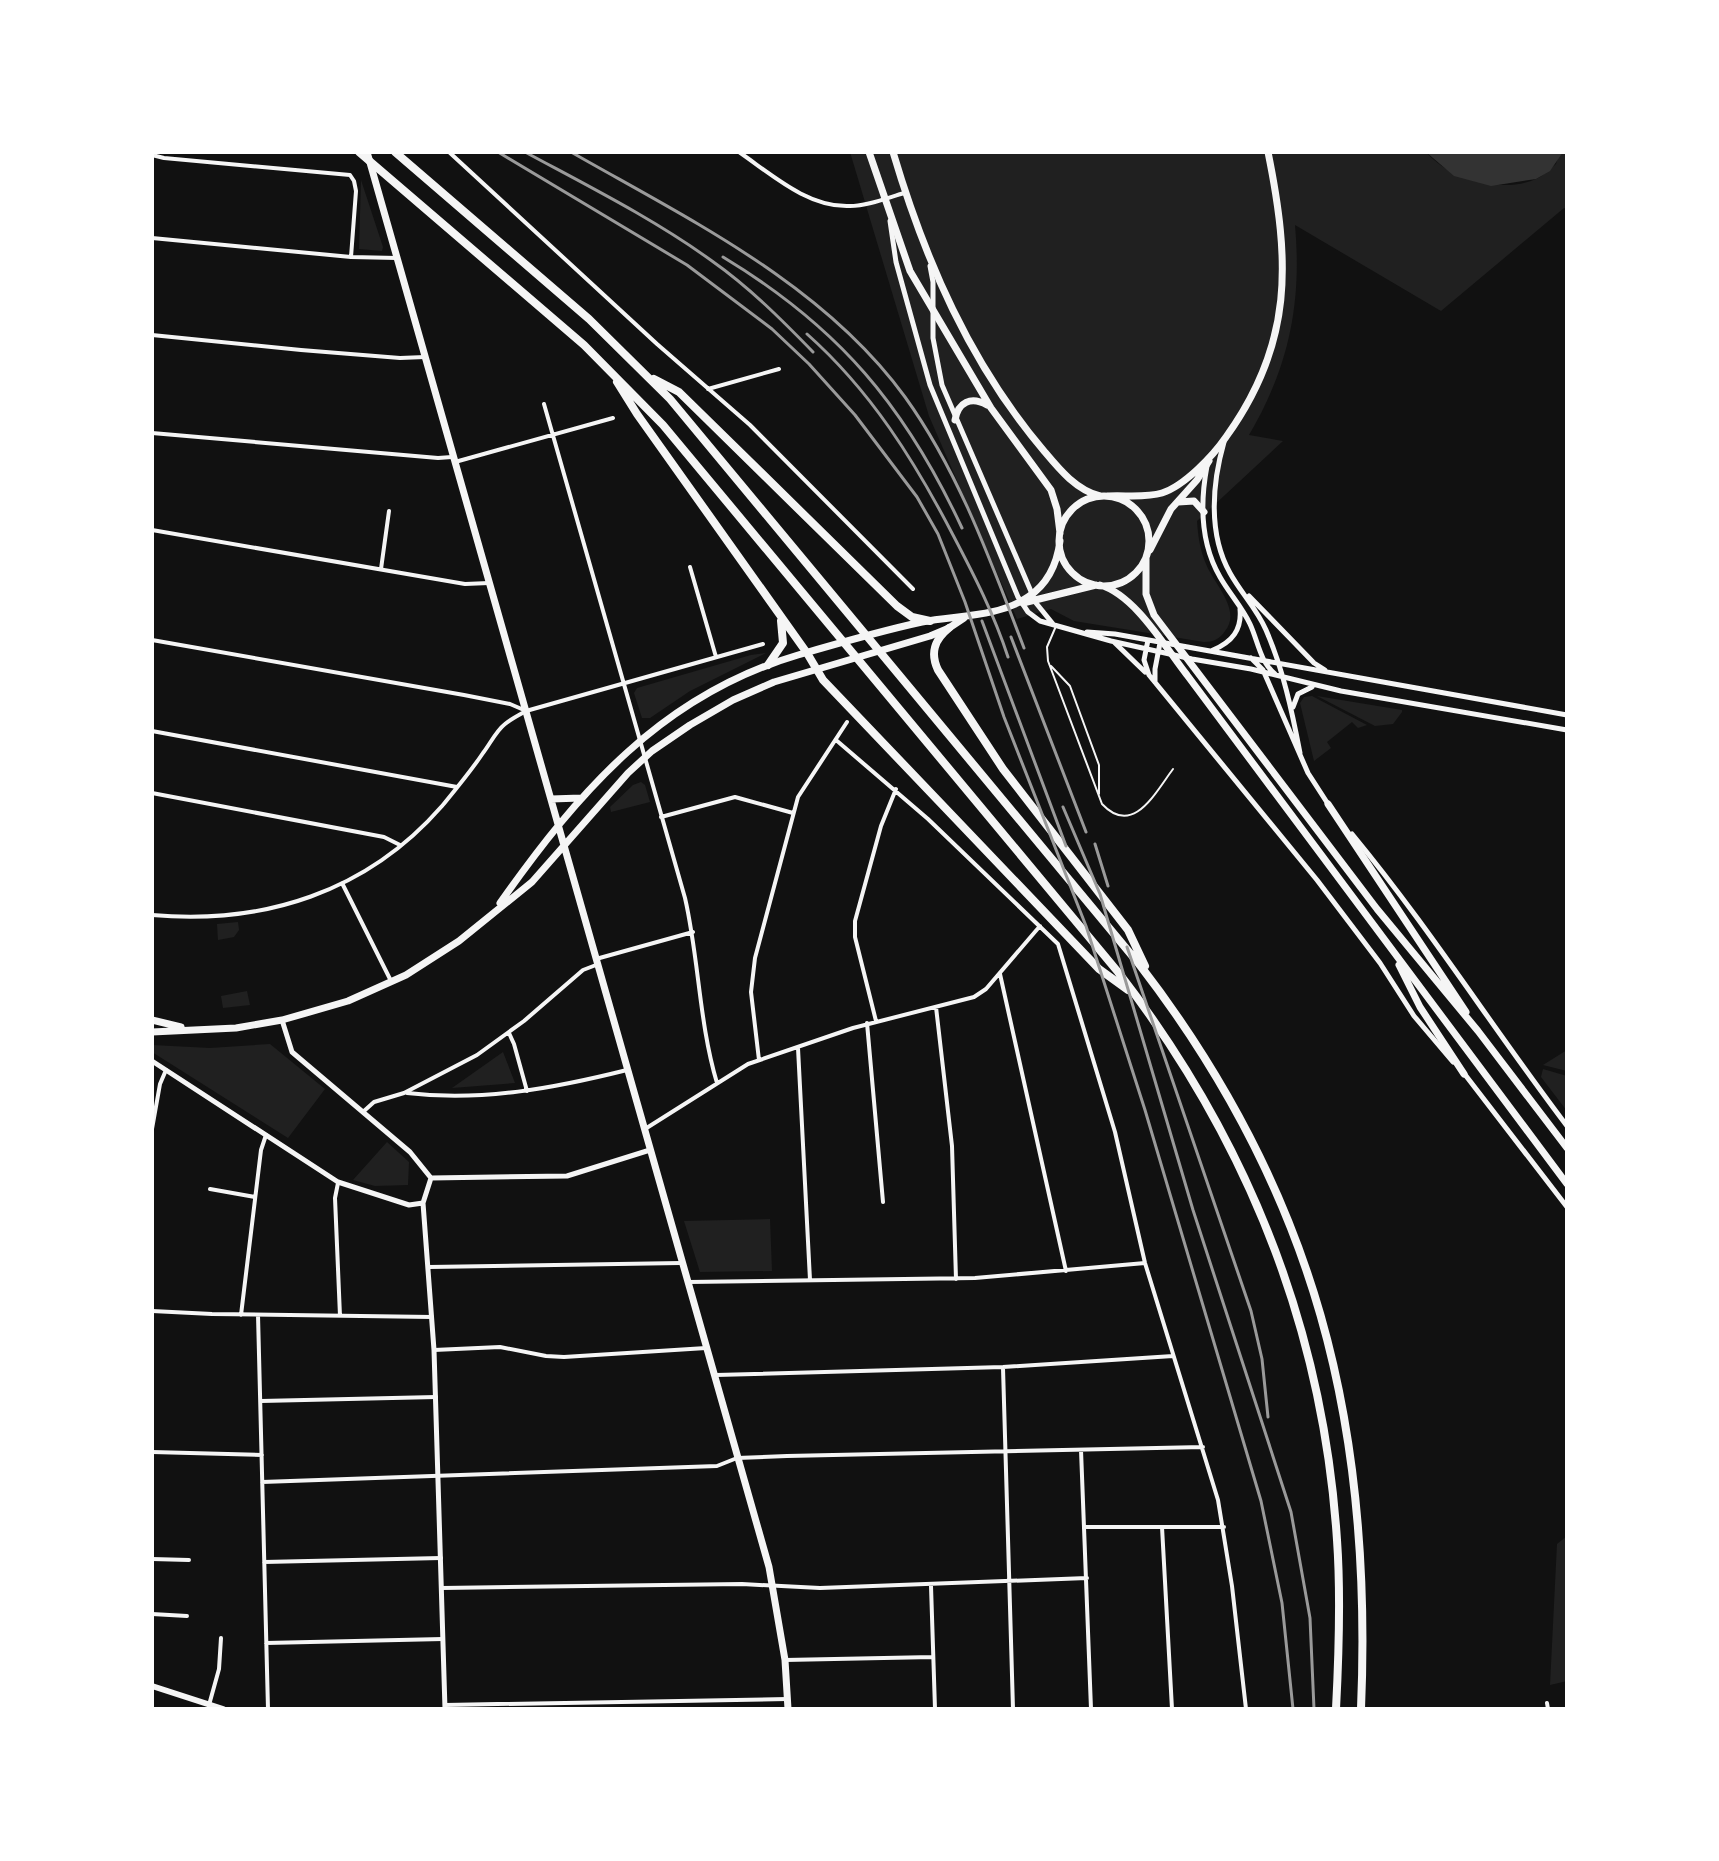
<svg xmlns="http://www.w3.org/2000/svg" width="1719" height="1861" viewBox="0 0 1719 1861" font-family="'Fira Sans',sans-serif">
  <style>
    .green { fill: #202020 }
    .water { fill: #333 }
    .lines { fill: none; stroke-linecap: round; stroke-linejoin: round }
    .service { stroke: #f5f5f5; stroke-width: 2 }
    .minor { stroke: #f5f5f5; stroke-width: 4 }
    .tertiary { stroke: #f5f5f5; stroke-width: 5 }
    .secondary { stroke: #f5f5f5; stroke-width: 6 }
    .primary { stroke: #f5f5f5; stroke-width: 7 }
    .motorway { stroke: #f5f5f5; stroke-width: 8 }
    .rail { stroke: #9a9a9a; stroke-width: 3 }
  </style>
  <rect width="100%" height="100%" fill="#111"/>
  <path class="green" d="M 850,152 L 1426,152 C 1450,180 1502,194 1536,179 C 1543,176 1550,169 1556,164 L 1558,157 L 1563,152 L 1567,152 L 1567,209 L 1564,208 L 1441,311 L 1295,225 C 1302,303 1289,367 1249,435 L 1283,441 L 1197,521 C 1198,536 1200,550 1206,564 C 1214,584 1242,610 1225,631 C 1220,639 1213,642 1204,642 L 1074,621 L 1051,609 L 1017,619 L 929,416 Z
    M 361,180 L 383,247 L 382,251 L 359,249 Z
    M 766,653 L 690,691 L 650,718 L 642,718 L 634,693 L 637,688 L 751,655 Z
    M 1312,696 L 1367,725 L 1358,728 L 1352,722 L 1327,742 L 1331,748 L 1314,761 L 1300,703 L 1304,697 Z
    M 1317,696 L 1402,710 L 1402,712 L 1393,724 L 1375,726 Z
    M 641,782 L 645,785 L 650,802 L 611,812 L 610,807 L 633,785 Z
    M 238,922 L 239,930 L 234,937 L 218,940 L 217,924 Z
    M 247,991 L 250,1005 L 223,1008 L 221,996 Z
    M 270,1044 L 325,1089 L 288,1138 L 152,1052 L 152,1045 L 210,1048 Z
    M 1567,1050 L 1567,1071 L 1543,1065 Z
    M 503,1052 L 515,1083 L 452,1088 Z
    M 1543,1069 L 1567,1076 L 1567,1111 L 1541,1077 Z
    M 387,1142 L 409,1162 L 408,1185 L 375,1186 L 353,1180 Z
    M 770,1219 L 772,1271 L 700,1272 L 684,1221 Z
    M 1567,1536 L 1567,1681 L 1550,1685 L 1557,1544 Z"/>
  <path class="water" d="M 1426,152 L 1563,152 L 1550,171 L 1536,179 L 1491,186 L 1454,176 Z"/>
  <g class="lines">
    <path class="service" d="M 1056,626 L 1047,647 L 1048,661 L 1102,804 C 1133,837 1155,793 1173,769
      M 1051,666 L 1070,686 L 1099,765 L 1099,794"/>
    <path class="minor" d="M 449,152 L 657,344 L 750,425 L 913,589
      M 739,152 C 771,174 808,208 850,206 C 868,206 887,198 904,193
      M 152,155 L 164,158 L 350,175 L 354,181 L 356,191 L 351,257
      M 152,238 L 351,257 L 397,258
      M 152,335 L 301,350 L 400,358 L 425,357
      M 708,389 L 779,369
      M 544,404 L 685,898 C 699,959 699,1023 717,1083
      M 152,433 L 438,458 L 452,457
      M 455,462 L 613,418
      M 152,530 L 465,584 L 489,583
      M 690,567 L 716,657
      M 381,569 L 389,511
      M 152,640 L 464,695 L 510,704 L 524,710
      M 152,731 L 457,787
      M 836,740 L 928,819 L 1058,944 L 1115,1132 L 1145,1263 L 1218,1500 L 1232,1586 L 1246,1709
      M 152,793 L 384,837 L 400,845
      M 661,817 L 735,797 L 793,813
      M 342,883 L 391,981
      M 152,915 C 264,925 367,892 442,806 C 456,789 471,771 483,753 C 490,744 496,731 505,724 C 511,719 519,715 526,711 L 763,644
      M 596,959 L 693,932
      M 1000,974 L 1066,1271
      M 936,1007 L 952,1146 L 956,1279
      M 876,1021 L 855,937 L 855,921 L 881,826 L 896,789
      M 867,1023 L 883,1202
      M 509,1033 L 514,1044 L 527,1091
      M 798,1048 L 810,1280
      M 759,1060 L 751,992 L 755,958 L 798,797 L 847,722
      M 407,1093 C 482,1102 555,1088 627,1070
      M 364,1111 L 374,1102 L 404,1093 L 477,1055 L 524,1021 L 583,970 L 596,965
      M 152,1129 L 160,1084 L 166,1070
      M 645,1129 L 748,1064 L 853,1028 L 974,997 L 986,989 L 1040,926
      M 338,1183 L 335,1198 L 340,1316
      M 210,1189 L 255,1197
      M 429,1267 L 681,1263
      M 688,1282 L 975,1278 L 1145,1263
      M 152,1311 L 212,1314 L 432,1317
      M 241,1315 L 261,1150 L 266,1135
      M 258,1315 L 268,1709
      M 434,1350 L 500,1347 L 546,1356 L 564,1357 L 706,1348
      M 1003,1368 L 1013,1709
      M 716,1375 L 1003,1367 L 1173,1356
      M 261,1401 L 436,1397
      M 1081,1450 L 1091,1709
      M 152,1452 L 262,1455
      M 262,1482 L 717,1466 L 737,1458 L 787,1456 L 1203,1447
      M 1085,1527 L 1224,1527
      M 1162,1527 L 1172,1709
      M 152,1559 L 189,1560
      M 264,1562 L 441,1558
      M 931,1586 L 935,1709
      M 442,1588 L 742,1584 L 820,1588 L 1087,1578
      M 152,1614 L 187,1616
      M 266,1643 L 443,1639
      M 785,1660 L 933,1657
      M 1547,1703 L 1548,1709
      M 209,1705 L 219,1669 L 221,1638
      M 445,1705 L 787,1699"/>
    <path class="tertiary" d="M 890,221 L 896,262 L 930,385 L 1018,597 L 1028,612 L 1040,621 L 1111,641 L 1192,659 L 1251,669 L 1341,691 L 1567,730
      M 930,266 L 933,282 L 933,338 L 942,385 L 1036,603 L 1053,624
      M 1224,442 C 1212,484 1208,534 1230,573 C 1241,593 1257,609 1266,630 C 1283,669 1292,711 1300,753
      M 1207,466 C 1200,503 1201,544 1220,577 C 1229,593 1242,607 1250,624 C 1258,641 1260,662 1275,674
      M 1249,596 L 1314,663 L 1325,670
      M 1087,632 L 1115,634 L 1567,715
      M 1148,640 L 1144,660 L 1149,675 L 1317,880 L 1380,963 L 1414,1016 L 1453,1062
      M 1115,643 L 1145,672
      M 1213,650 C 1232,642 1242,630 1240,609
      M 1251,658 L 1263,670 L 1308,773 L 1328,804
      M 1155,682 L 1155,669 L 1160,643
      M 1293,707 L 1298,694 L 1312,687
      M 1352,834 C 1429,927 1494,1030 1567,1126
      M 282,1020 L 292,1052 L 410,1152 L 431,1178
      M 152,1061 L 338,1182 L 409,1205 L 423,1203
      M 1463,1072 L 1567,1207
      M 431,1178 L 423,1203 L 434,1350 L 445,1709
      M 431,1178 L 567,1176 L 650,1150"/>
    <path class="secondary" d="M 152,1686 L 223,1709"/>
    <path class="primary" d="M 367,152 L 769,1567 L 785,1660 L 788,1709
      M 869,152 L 910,271 L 991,408 L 1051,490 L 1057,509 L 1060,533
      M 893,152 C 925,260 970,364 1044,451 C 1059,469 1076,490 1100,496
      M 955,420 C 958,402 971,396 987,405
      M 1108,496 C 1125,495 1146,498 1162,493 C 1184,486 1213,456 1226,437 C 1294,343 1290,261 1268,152
      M1059 541a45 45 0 1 1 90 0a45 45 0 1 1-90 0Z
      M 1178,502 L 1194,501 L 1204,512
      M 1150,550 L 1171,509 L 1197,480 L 1209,461
      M 1146,558 L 1146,594 L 1154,615 L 1377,909 L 1478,1031 L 1567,1148
      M 1100,585 C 1135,595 1165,647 1187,675 L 1567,1184
      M 1023,603 L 1096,585
      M 551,799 L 581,798
      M 1328,804 L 1466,1012
      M 500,903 C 579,791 662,695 798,655 C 839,643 880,631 922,622 C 956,615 997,618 1028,597 C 1048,584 1057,564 1060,541
      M 1399,965 L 1420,1007 L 1464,1074
      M 152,1020 L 181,1027
      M 152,1032 L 236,1028 L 282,1020 L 348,1001 L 406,975 L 459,941 L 532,882 L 628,773 L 652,751 L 690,725 L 733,700 L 774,682 L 930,636 L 949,628 L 964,618"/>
    <path class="motorway" d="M 359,152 L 584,345 L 663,425 L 1118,972 C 1247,1139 1323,1328 1337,1540 C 1341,1596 1339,1652 1336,1709
      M 395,152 L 589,319 L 670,399 L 1139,964 C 1315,1192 1373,1424 1361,1709
      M 654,379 L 679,392 L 897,606 L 912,617 L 930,621
      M 617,382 L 637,414 L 807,653 L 823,680 L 1099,969 L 1128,990
      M 949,628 C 934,640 930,653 938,670 L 1003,769 L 1128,930 L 1145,966
      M 768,665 L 783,643 L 781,621"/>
    <path class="rail" d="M 498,152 L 687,265 L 772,329 L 809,364 L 855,415 L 917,497 L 938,534 L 965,602 L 1004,717 L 1086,926 L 1145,1110 L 1261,1501 L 1282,1603 L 1293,1709
      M 525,152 C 588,186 654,219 712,261 C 749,287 782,320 813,352
      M 571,152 C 690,220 823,284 905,397 C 959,472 991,562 1024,648
      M 723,257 C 839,327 905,406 962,528
      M 807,334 C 871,391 914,460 953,535 C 974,575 994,614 1008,657
      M 982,621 L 1066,846
      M 1011,637 L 1086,832
      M 1063,807 L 1100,894 L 1193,1210 L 1291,1512 L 1310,1618 L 1314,1709
      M 1095,844 L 1108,886
      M 1127,947 L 1251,1311 L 1262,1359 L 1268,1417"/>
  </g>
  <rect width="1719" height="1861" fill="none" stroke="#ffffff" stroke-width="308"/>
</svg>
